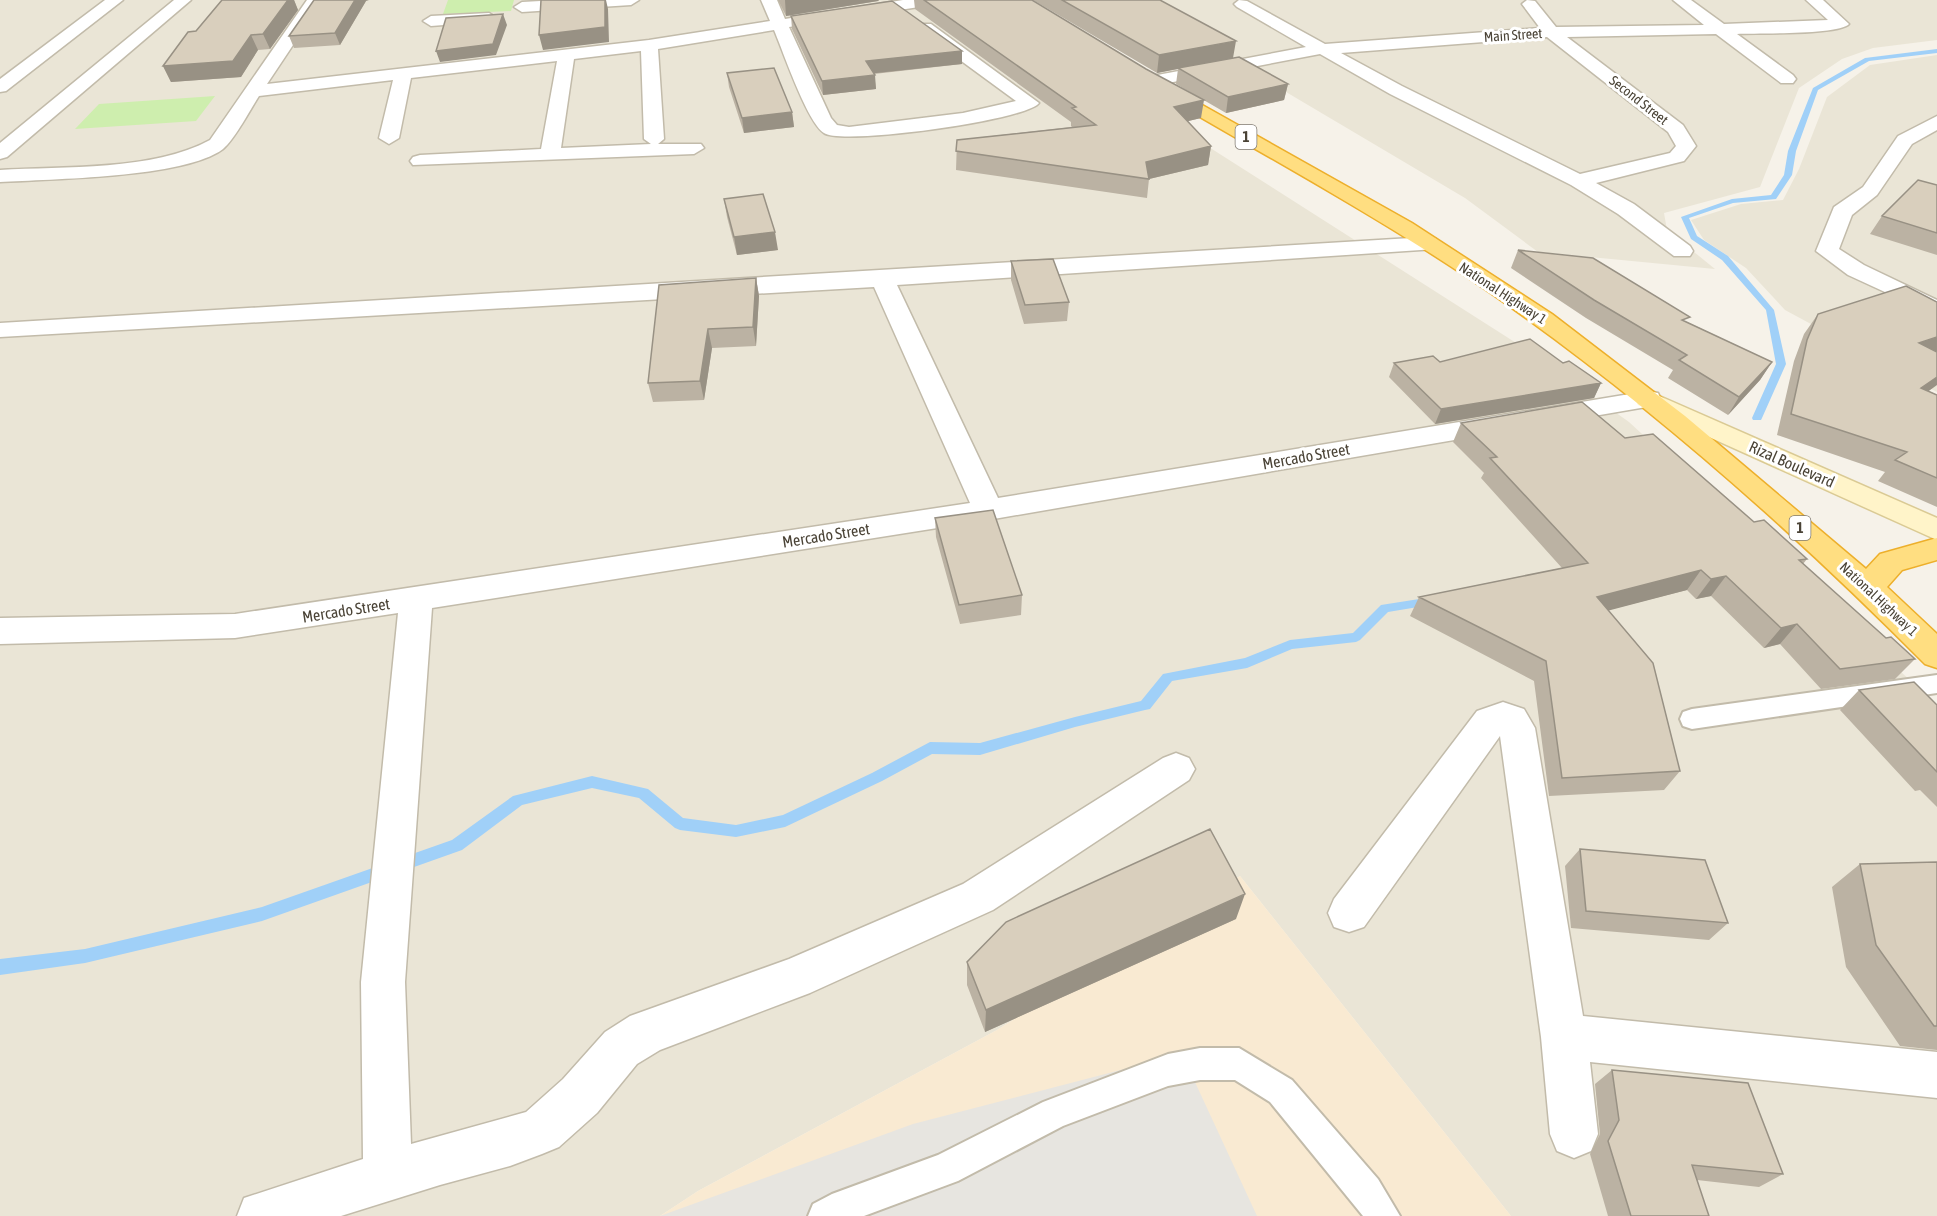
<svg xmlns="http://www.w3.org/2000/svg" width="1937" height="1216" viewBox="0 0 1937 1216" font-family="'Asap Condensed',sans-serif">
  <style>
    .residential { fill: #eae5d6 }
    .commercial { fill: #f9ead2 }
    .green { fill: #ceeeae }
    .parking { fill: #e7e5e0 }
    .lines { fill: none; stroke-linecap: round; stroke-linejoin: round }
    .stream { fill: #a0d0f8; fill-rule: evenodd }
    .service-casing { stroke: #c2bbaa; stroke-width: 4 }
    .minor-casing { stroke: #c2bbaa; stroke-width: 3 }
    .secondary-casing { stroke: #daca94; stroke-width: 3 }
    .trunk-casing { stroke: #edaf2b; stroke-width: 3 }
    .service { fill: #fff; fill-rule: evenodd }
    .minor { fill: #fff; fill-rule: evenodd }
    .secondary { fill: #fff4c9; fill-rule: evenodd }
    .trunk { fill: #ffde81; fill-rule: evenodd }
    .wall { fill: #bbb2a3 }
    .shaded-wall { fill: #989184 }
    .building { fill: #d9cfbd; stroke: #989184; stroke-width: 1.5 }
    .labels { text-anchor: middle; stroke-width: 6; stroke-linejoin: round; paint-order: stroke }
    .far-street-label { font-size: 14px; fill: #4a4336; stroke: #fff }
    .shield { fill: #fff; stroke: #807b72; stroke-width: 1.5 }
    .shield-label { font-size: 15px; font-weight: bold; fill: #4a4336 }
    .street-label { font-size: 16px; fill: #4a4336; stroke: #fff }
  </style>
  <rect width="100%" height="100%" fill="#f6f2e9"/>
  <path class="residential" d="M 0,0 L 978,0 L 1532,353 L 1629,422 L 1937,705 L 1937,1216 L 1511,1216 L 1240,876 L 997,1030 L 698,1191 L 660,1216 L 0,1216 Z
    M 1131,0 L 1937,0 L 1937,40 L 1873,48 L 1842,59 L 1799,88 L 1760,187 L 1664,213 L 1667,230 L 1715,269 L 1538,252 L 1465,198 Z
    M 1937,55 L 1937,392 L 1785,310 L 1746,268 L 1704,240 L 1691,220 L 1741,204 L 1783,200 L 1799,169 L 1827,97 L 1870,65 Z"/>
  <path class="commercial" d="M 1240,876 L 1511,1216 L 660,1216 L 698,1191 L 997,1030 Z"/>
  <path class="green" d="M 448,0 L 514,0 L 511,11 L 443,14 Z
    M 215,96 L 196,121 L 75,129 L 99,104 Z"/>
  <path class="parking" d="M 1182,1054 L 1257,1216 L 660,1216 L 913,1124 Z"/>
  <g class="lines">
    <path class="stream" d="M 1937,49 L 1937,53 L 1869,61 L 1818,90 L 1796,151 L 1792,175 L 1776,199 L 1733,203 L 1689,218 L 1697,236 L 1728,256 L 1774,310 L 1786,364 L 1762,418 L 1761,420 L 1753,420 L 1752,418 L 1776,364 L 1766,310 L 1722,260 L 1691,239 L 1681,217 L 1732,199 L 1771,195 L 1784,175 L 1788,151 L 1813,88 L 1865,58 Z
      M 1432,597 L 1436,598 L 1438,601 L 1436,604 L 1388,612 L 1360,640 L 1356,642 L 1292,649 L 1247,668 L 1172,681 L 1150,709 L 1145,710 L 1075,727 L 980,755 L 932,754 L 882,781 L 785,827 L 736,837 L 680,830 L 675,828 L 639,798 L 592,788 L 522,805 L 462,850 L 262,921 L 85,963 L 0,975 L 0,959 L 85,949 L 262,907 L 452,840 L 513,796 L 592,776 L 648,789 L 683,818 L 736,825 L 783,815 L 872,773 L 930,742 L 980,743 L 1075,717 L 1141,701 L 1163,674 L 1245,658 L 1290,640 L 1353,633 L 1381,605 Z"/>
    <defs>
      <path id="service" d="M 1937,675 L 1937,693 L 1692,729 L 1683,726 L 1680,719 L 1683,712 L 1692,709 Z
        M 1200,1048 L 1239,1048 L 1292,1080 L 1378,1179 L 1400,1216 L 1363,1216 L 1270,1102 L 1235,1080 L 1200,1080 L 1168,1086 L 1063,1126 L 958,1181 L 864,1216 L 808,1216 L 813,1204 L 832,1194 L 938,1155 L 1043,1102 L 1168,1054 Z"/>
      <path id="minor" d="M 105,0 L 123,0 L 6,91 L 0,92 L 0,79 Z
        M 174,0 L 191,0 L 7,157 L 0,159 L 0,143 Z
        M 307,0 L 323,0 L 267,84 L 649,40 L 770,21 L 761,0 L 777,0 L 785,19 L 903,0 L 940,0 L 932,5 L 789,27 L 831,118 L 837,125 L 849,127 L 963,113 L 1016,101 L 919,30 L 917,27 L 919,24 L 931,24 L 1039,103 C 1028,120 841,146 824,133 C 807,122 783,51 774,30 L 658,49 L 664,139 L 658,144 L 701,144 L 704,148 L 694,154 L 413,165 L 410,161 L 413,157 L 420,155 L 541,149 L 557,61 L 411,78 L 399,138 L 389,144 L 379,138 L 393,80 L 259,96 C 250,110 235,139 223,149 C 185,178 50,179 0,182 L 0,170 C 64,166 153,171 210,140 ZM 641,51 L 644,139 L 651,144 L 561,148 L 574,59 Z
        M 559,0 L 639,0 L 631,5 L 522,12 L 514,7 L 522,2 Z
        M 1239,0 L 1247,1 L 1325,44 L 1540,28 L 1522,4 L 1527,0 L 1535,1 L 1556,27 L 1704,25 L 1673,0 L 1691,0 L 1724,24 L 1828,20 L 1806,0 L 1823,0 L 1849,24 C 1840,35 1755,33 1737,34 L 1793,75 L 1796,79 L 1793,83 L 1781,83 L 1716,34 L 1567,37 L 1683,125 L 1696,146 L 1684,161 L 1596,183 L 1634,204 L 1690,246 L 1693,251 L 1690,256 L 1674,256 L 1618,214 L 1571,185 L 1390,94 L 1320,54 L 1152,86 L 1146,85 L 1143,81 L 1146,77 L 1152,76 L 1306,47 L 1237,7 L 1234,4 ZM 1547,37 L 1668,132 L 1676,146 L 1670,153 L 1580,174 L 1402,86 L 1341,53 Z
        M 489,13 L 497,18 L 495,21 L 431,26 L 423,21 L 431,16 Z
        M 1937,116 L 1937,130 L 1912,144 L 1877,195 L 1852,215 L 1839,249 L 1864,265 L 1937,300 L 1937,316 L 1848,275 L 1816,251 L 1834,207 L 1863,187 L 1898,136 Z
        M 1428,237 L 1436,239 L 1439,244 L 1436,249 L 897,285 L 998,498 L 1648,391 L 1658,393 L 1661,399 L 1658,405 L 988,520 L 432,608 L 405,982 L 411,1144 L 526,1112 L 563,1079 L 605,1032 L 630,1016 L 789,959 L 963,884 L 1163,758 L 1176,753 L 1189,758 L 1195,769 L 1189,780 L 993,910 L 810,993 L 660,1050 L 637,1064 L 597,1113 L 559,1147 L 542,1154 L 510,1166 L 440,1185 L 341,1216 L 237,1216 L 244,1198 L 363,1159 L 361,982 L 398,613 L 235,638 L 0,644 L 0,618 L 235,614 L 970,503 L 874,287 L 0,337 L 0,323 Z
        M 1503,702 L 1524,709 L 1535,728 L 1583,1016 L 1937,1052 L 1937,1098 L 1590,1062 L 1598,1134 L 1591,1151 L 1574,1158 L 1557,1151 L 1550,1134 L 1541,1037 L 1500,736 L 1364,927 L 1349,932 L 1334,927 L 1328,913 L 1334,899 L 1477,711 Z"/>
      <path id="secondary" d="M 1648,391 L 1937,518 L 1937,540 L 1638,405 L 1635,399 L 1638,393 Z"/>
      <path id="trunk" d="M 1163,83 L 1412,223 L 1552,314 L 1685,416 L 1866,569 L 1880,554 L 1937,538 L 1937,560 L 1902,570 L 1887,587 L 1937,634 L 1937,668 L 1925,664 C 1792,530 1647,402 1492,294 C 1385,220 1269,158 1157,92 L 1154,88 Z"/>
    </defs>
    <use href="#service" class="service-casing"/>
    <use href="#minor" class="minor-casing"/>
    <use href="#secondary" class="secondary-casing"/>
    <use href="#trunk" class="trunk-casing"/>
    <use href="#service" class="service"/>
    <use href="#minor" class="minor"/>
    <use href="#secondary" class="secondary"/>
    <use href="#trunk" class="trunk"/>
  </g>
  <path class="wall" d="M 222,0 L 294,0 L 298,10 L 270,49 L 258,50 L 241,77 L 171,82 L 163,66 L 196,31 Z
    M 778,0 L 879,0 L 878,1 L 786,16 Z
    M 914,0 L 1032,0 L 1201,118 L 1188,121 L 1211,146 L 1208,165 L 1149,179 L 1147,198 L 956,170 L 957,140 L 1072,127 L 1071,126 L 1071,122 L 915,9 Z
    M 1033,0 L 1160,0 L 1233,58 L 1288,84 L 1284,100 L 1226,113 L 1176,84 L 1178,69 L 1157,73 Z
    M 366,1 L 340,45 L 294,48 L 289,36 Z
    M 791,16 L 962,51 L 962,64 L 874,74 L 876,89 L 823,95 L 792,29 Z
    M 727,73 L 792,112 L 794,127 L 744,133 L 729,87 Z
    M 1937,185 L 1937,255 L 1870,234 L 1882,216 Z
    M 724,199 L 778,250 L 737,255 L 727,217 Z
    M 1518,250 L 1687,322 L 1772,362 L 1760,380 L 1728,415 L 1668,378 L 1673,370 L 1586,318 L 1511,268 Z
    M 1011,261 L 1069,302 L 1067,321 L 1024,324 L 1011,280 Z
    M 756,278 L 759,296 L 756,346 L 712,348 L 704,400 L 653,402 L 648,383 Z
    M 1818,314 L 1929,391 L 1937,395 L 1937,507 L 1878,481 L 1885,472 L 1777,435 L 1794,361 L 1804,334 Z
    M 1440,362 L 1563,363 L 1601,383 L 1594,398 L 1435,424 L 1389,377 L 1394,363 Z
    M 1461,423 L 1625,438 L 1754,522 L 1807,559 L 1803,564 L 1886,638 L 1915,659 L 1895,679 L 1821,689 L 1780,644 L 1764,648 L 1711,596 L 1696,599 L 1687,590 L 1608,610 L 1680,771 L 1664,790 L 1549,796 L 1534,681 L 1410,616 L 1419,597 L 1562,568 L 1481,478 L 1484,473 L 1453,442 Z
    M 935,518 L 1022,595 L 1021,615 L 960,624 L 936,537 Z
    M 1859,690 L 1937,705 L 1937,807 L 1920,790 L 1915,791 L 1840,710 Z
    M 1580,849 L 1728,923 L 1709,940 L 1571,928 L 1565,866 Z
    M 1937,862 L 1937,1050 L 1900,1046 L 1846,967 L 1832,887 L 1860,864 Z
    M 1236,919 L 985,1032 L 967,985 L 967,962 Z
    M 1612,1070 L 1783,1174 L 1759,1187 L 1697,1180 L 1709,1216 L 1608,1216 L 1590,1154 L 1600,1134 L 1595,1084 Z"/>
  <path class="shaded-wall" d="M 288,0 L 294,0 L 298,10 L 270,49 L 263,34 Z
    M 355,0 L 369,0 L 366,1 L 340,45 L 335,33 Z
    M 605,0 L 606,0 L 608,9 L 609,42 L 543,50 L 539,35 Z
    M 785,0 L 879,0 L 878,1 L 786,16 Z
    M 503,14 L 507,25 L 496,55 L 440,62 L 436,51 Z
    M 251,35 L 258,50 L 241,77 L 171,82 L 163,66 Z
    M 1236,41 L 1233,58 L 1157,73 L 1159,55 Z
    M 962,51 L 962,64 L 867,74 L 866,61 Z
    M 875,75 L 876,89 L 823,95 L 822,81 Z
    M 1288,84 L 1284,100 L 1226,113 L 1228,97 Z
    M 1204,100 L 1201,118 L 1172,125 L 1174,107 Z
    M 792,112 L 794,127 L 744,133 L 742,118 Z
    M 1211,146 L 1208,165 L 1149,179 L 1146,162 Z
    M 775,232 L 778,250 L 737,255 L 734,237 Z
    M 756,278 L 759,296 L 756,346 L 753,327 Z
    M 708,329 L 712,348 L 704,400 L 700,381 Z
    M 1937,337 L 1937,352 L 1919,343 Z
    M 1772,362 L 1760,380 L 1728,415 L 1739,397 Z
    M 1937,377 L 1937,385 L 1904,409 L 1921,388 Z
    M 1601,383 L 1594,398 L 1435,424 L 1441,409 Z
    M 1701,570 L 1687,590 L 1584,617 L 1597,597 Z
    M 1726,576 L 1711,596 L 1696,599 L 1711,579 Z
    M 1797,624 L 1780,644 L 1764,648 L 1781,628 Z
    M 1245,894 L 1236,919 L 985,1032 L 986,1010 Z"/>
  <path class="building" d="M 222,0 L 288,0 L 263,34 L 251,35 L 233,61 L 163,66 L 188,32 L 196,31 Z
    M 314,0 L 355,0 L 335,33 L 289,36 Z
    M 541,0 L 605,0 L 605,27 L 539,35 Z
    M 924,0 L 1032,0 L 1146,69 L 1204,100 L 1174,107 L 1211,146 L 1146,162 L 1149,179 L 956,151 L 957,140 L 1096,125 L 1072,108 L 1076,107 Z
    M 1062,0 L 1160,0 L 1236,41 L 1159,55 Z
    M 892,1 L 962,51 L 866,61 L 875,75 L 822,81 L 791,16 Z
    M 503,14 L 493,44 L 436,51 L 446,18 Z
    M 1239,57 L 1288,84 L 1228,97 L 1178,68 Z
    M 774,68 L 792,112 L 742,118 L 727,73 Z
    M 1918,180 L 1937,185 L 1937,233 L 1882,216 Z
    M 763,194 L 775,232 L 734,237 L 724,199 Z
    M 1518,250 L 1593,258 L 1690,317 L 1682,320 L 1772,362 L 1739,397 L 1679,360 L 1687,355 L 1594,300 Z
    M 1053,259 L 1069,302 L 1025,305 L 1011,261 Z
    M 756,278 L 753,327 L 708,329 L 700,381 L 648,383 L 659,285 Z
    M 1906,286 L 1937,302 L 1937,337 L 1919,343 L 1937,352 L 1937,377 L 1921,388 L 1937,395 L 1937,478 L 1895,460 L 1907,452 L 1791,414 L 1807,340 L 1818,314 Z
    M 1530,339 L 1563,363 L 1569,361 L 1601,383 L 1441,409 L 1394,363 L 1433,356 L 1440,362 Z
    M 1582,402 L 1625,438 L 1653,434 L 1754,522 L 1764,520 L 1807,559 L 1799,560 L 1886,638 L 1891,637 L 1915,659 L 1840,669 L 1797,624 L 1781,628 L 1726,576 L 1711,579 L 1701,570 L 1597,597 L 1653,663 L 1680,771 L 1562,778 L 1546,661 L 1419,597 L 1588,563 L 1490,458 L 1497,457 L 1461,423 Z
    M 993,510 L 1022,595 L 959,605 L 935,518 Z
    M 1914,682 L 1937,705 L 1937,772 L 1859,690 Z
    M 1210,829 L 1245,894 L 986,1010 L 967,962 L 1006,922 Z
    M 1580,849 L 1705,860 L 1728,923 L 1586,911 Z
    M 1937,862 L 1937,1026 L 1934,1026 L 1876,945 L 1860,864 Z
    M 1612,1070 L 1748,1083 L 1783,1174 L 1692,1165 L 1709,1216 L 1631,1216 L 1608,1141 L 1619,1120 Z"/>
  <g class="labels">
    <g class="far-street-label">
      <text transform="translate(1513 35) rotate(-4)" y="5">Main Street</text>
      <text transform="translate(1639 100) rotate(38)" y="5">Second Street</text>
      <text transform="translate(1503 293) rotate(33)" y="5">National Highway 1</text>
      <text transform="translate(1879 599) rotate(43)" y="5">National Highway 1</text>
    </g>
    <g class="shield">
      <rect x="1235.5" y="125" width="21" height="24" rx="4.5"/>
      <rect x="1789.5" y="516" width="21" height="24" rx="4.5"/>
    </g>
    <g class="shield-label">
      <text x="1246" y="142">1</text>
      <text x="1800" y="533">1</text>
    </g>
    <g class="street-label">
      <text transform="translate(1306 456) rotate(-10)" y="6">Mercado Street</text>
      <text transform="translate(1792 464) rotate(24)" y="6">Rizal Boulevard</text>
      <text transform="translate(826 535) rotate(-9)" y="6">Mercado Street</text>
      <text transform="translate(346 610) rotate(-9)" y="6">Mercado Street</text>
    </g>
  </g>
</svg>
